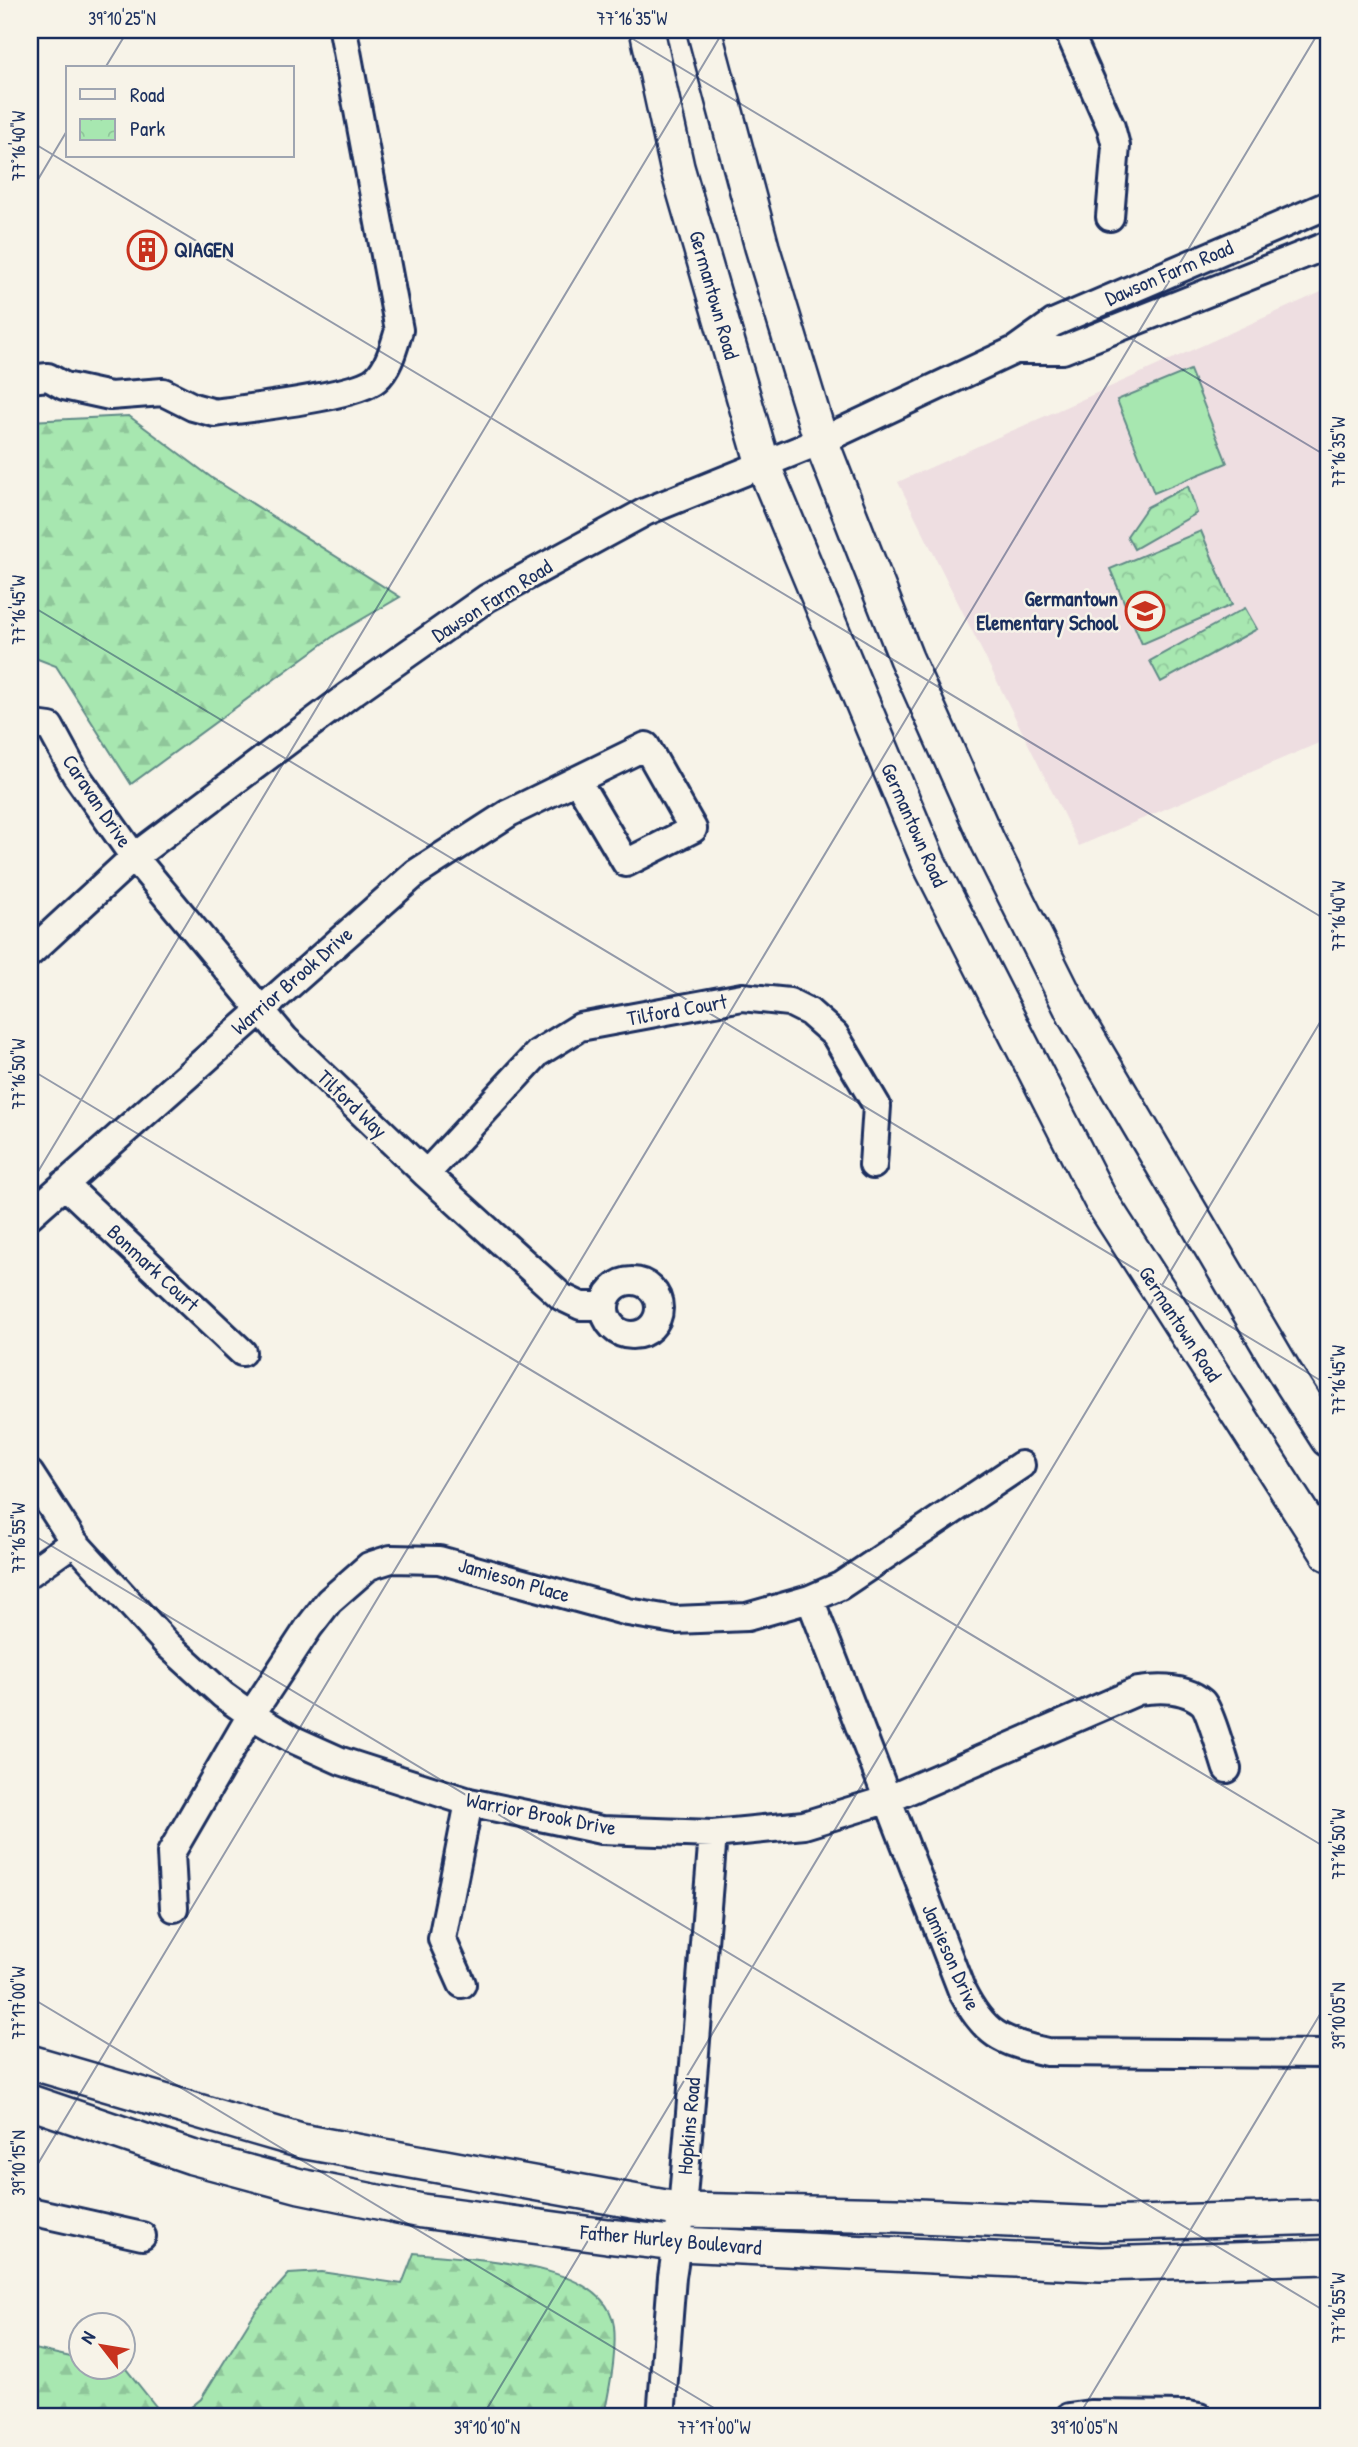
<svg xmlns="http://www.w3.org/2000/svg" width="1358" height="2447" viewBox="0 0 1358 2447" font-family="'Patrick Hand',sans-serif">
  <style>
    .built { fill: #eedee1 }
    .green { fill: #a7e7b0; stroke: #618b87; stroke-width: 2 }
    .forest { fill: url(#forest-firs); stroke: #618b87; stroke-width: 2 }
    .park { fill: url(#park-crowns); stroke: #618b87; stroke-width: 2 }
    .lines { fill: none; stroke-linecap: round; stroke-linejoin: round }
    .minor-casing { stroke: #1b2f5e; stroke-width: 32 }
    .major-casing { stroke: #1b2f5e; stroke-width: 38 }
    .minor { stroke: #f7f3e8; stroke-width: 26 }
    .major { stroke: #f7f3e8; stroke-width: 33 }
    .ticks { fill: none; stroke: #1b2f5e; stroke-width: 2; stroke-opacity: 0.45 }
    .labels { text-anchor: middle; stroke-width: 5; stroke-linejoin: round; paint-order: stroke }
    .poi-label { font-size: 21px; font-weight: bold; fill: #1b2f5e; stroke: #f7f3e8; text-anchor: start }
    .street-label { font-size: 21px; fill: #1b2f5e; stroke: #f7f3e8 }
    .neatline { fill: none; stroke: #1b2f5e; stroke-width: 2.5 }
    .ticks-label { font-size: 18px; text-anchor: middle; fill: #1b2f5e }
  </style>
  <defs>
    <pattern id="forest-firs" width="22" height="20" patternUnits="userSpaceOnUse" patternTransform="scale(1.75)"><rect width="22" height="20" fill="#a7e7b0"/><path d="M5 1l3.5 6h-7zM16 11l3.5 6h-7z" fill="#8fc69a"/></pattern>
    <pattern id="park-crowns" width="20" height="18" patternUnits="userSpaceOnUse" patternTransform="scale(1.75)"><rect width="20" height="18" fill="#a7e7b0"/><path d="M2 6a3 3 0 1 1 6 0M12 15a3 3 0 1 1 6 0" fill="none" stroke="#8fc69a"/></pattern>
  </defs>
  <rect width="100%" height="100%" fill="#f7f3e8"/>
  <filter id="ink" filterUnits="userSpaceOnUse"><feTurbulence type="fractalNoise" baseFrequency=".0143" numOctaves="2"/><feDisplacementMap in="SourceGraphic" scale="14" xChannelSelector="R" yChannelSelector="G"/><feConvolveMatrix kernelMatrix="1 2 1 2 8 2 1 2 1" color-interpolation-filters="sRGB"/></filter>
  <g filter="url(#ink)">
    <path class="built" d="M 1328,289 L 1328,739 L 1079,846 L 898,482 Z"/>
    <path class="green" d="M 1190,370 L 1227,463 L 1154,493 L 1117,400 Z"/>
    <path class="forest" d="M 129,416 L 212,478 L 400,597 L 335,635 L 131,784 L 56,666 L 30,656 L 30,421 Z
      M 414,2253 C 465,2259 606,2260 614,2326 C 617,2356 609,2388 604,2417 L 179,2417 L 201,2399 L 255,2312 L 289,2274 L 321,2272 L 402,2284 Z
      M 30,2348 L 80,2359 L 80,2366 L 114,2367 L 126,2369 L 162,2414 L 172,2417 L 30,2417 Z"/>
    <path class="park" d="M 1188,486 L 1197,513 L 1134,549 L 1127,536 L 1147,507 Z
      M 1201,531 L 1232,605 L 1142,644 L 1110,569 Z
      M 1245,608 L 1257,629 L 1161,682 L 1150,661 Z"/>
    <g class="lines">
      <defs>
        <path id="minor" d="M 1068,30 L 1111,127 L 1116,146 L 1110,217
          M 1015,350 L 1063,350 L 1328,245
          M 30,379 L 48,377 L 64,386 L 110,396 L 163,392 L 193,407 L 215,413 C 247,408 356,397 376,379 C 389,368 394,346 399,330 L 343,30
          M 30,728 L 35,725 L 50,727 L 76,775 L 134,857 L 285,1039 L 426,1174 L 562,1297 L 581,1306 L 604,1306
          M 30,953 L 134,857 L 349,695 L 487,598 L 645,512 L 821,441 L 1015,350 L 1053,323 L 1328,205
          M 426,1174 L 538,1053 L 580,1027 L 742,997 L 789,1002 L 809,1012 L 835,1035 L 877,1106 L 873,1165
          M 64,1184 L 242,1352
          M 30,1215 L 416,873 L 509,813 L 646,746 L 693,829 L 626,863 L 577,780
          M605 1308a27 27 0 1 1 54 0a27 27 0 1 1-54 0Z
          M 30,1474 L 74,1542 L 167,1644 L 223,1695 L 251,1715 L 292,1739 L 341,1761 L 469,1802 L 601,1830 L 713,1834 L 804,1825 L 889,1799 L 1138,1691 C 1158,1688 1185,1687 1202,1702 C 1209,1708 1223,1757 1227,1769
          M 30,1573 L 74,1542
          M 810,1599 L 962,1991 C 984,2034 1001,2042 1047,2052 L 1328,2054
          M 174,1908 L 171,1853 L 251,1715 L 309,1627 L 329,1601 L 369,1566 L 391,1559 L 439,1560 L 628,1612 L 675,1620 L 747,1617 L 810,1599 L 840,1586 L 1021,1465
          M 462,1984 L 442,1939 L 469,1802
          M 30,2211 L 142,2236
          M 661,2417 L 672,2277 L 682,2210 L 713,1834
          M 1069,2417 L 1090,2414 L 1188,2415 L 1199,2417"/>
        <path id="major" d="M 647,30 L 677,167 L 763,464 L 929,863 L 1100,1199 L 1328,1554
          M 704,30 L 762,247 L 821,441 L 906,658 L 988,842 L 1075,1016 L 1284,1371 L 1328,1440
          M 30,2062 L 301,2141 L 682,2210 L 897,2215 L 1102,2224 L 1328,2217
          M 30,2102 L 192,2157 L 300,2186 L 422,2211 L 607,2236 L 679,2244 L 1100,2264 L 1328,2257"/>
      </defs>
      <use href="#minor" class="minor-casing"/>
      <use href="#major" class="major-casing"/>
      <use href="#minor" class="minor"/>
      <use href="#major" class="major"/>
    </g>
  </g>
  <path class="ticks" d="M 618,30 L 1328,457M 105,68 L 128,30M 30,141 L 1328,921M 30,193 L 68,129M 30,605 L 1328,1385M 30,1069 L 1328,1849M 30,1185 L 724,30M 30,1533 L 1328,2313M 30,1997 L 729,2417M 30,2177 L 1320,30M 482,2417 L 1328,1009M 1078,2417 L 1328,2001"/>
  <defs>
    <symbol id="building-ring" viewBox="-11 -11 22 22"><circle r="9.5" fill="#f7f3e8" stroke="#c8321e" stroke-width="1.5"/><path d="M-4-6H4V6H1V3H-1V6H-4ZM-2.5-4.3h1.7v1.8h-1.7ZM.8-4.3h1.7v1.8H.8ZM-2.5-1h1.7V.8h-1.7ZM.8-1h1.7V.8H.8Z" fill="#c8321e"/></symbol>
    <symbol id="school-ring" viewBox="-11 -11 22 22"><circle r="9.5" fill="#f7f3e8" stroke="#c8321e" stroke-width="1.5"/><path d="M0-5L7-2L0 1L-7-2ZM-4 1L0 2.5L4 1V4Q0 6-4 4Z" fill="#c8321e"/></symbol>
  </defs>
  <g fill-rule="evenodd">
    <use href="#building-ring" x="125" y="228" width="44" height="44"/>
    <use href="#school-ring" x="1123" y="589" width="44" height="44"/>
  </g>
  <g class="labels">
    <g class="poi-label">
      <text x="174" y="257">QIAGEN</text>
      <text x="1118" y="606" text-anchor="end">Germantown<tspan x="1118" dy="24">Elementary School</tspan></text>
    </g>
    <g class="street-label">
      <text transform="translate(1169 273) rotate(-23)" y="7">Dawson Farm Road</text>
      <text transform="translate(714 295) rotate(74)" y="7">Germantown Road</text>
      <text transform="translate(492 601) rotate(-32)" y="7">Dawson Farm Road</text>
      <text transform="translate(97 801) rotate(56)" y="7">Caravan Drive</text>
      <text transform="translate(914 825) rotate(66)" y="7">Germantown Road</text>
      <text transform="translate(292 981) rotate(-41)" y="7">Warrior Brook Drive</text>
      <text transform="translate(677 1010) rotate(-10)" y="7">Tilford Court</text>
      <text transform="translate(352 1104) rotate(44)" y="7">Tilford Way</text>
      <text transform="translate(153 1268) rotate(43)" y="7">Bonmark Court</text>
      <text transform="translate(1180 1324) rotate(57)" y="7">Germantown Road</text>
      <text transform="translate(514 1580) rotate(16)" y="7">Jamieson Place</text>
      <text transform="translate(541 1814) rotate(11)" y="7">Warrior Brook Drive</text>
      <text transform="translate(951 1957) rotate(66)" y="7">Jamieson Drive</text>
      <text transform="translate(689 2126) rotate(-85)" y="7">Hopkins Road</text>
      <text transform="translate(671 2240) rotate(5)" y="7">Father Hurley Boulevard</text>
    </g>
  </g>
  <rect width="1358" height="2447" fill="none" stroke="#f7f3e8" stroke-width="77"/>
  <rect x="66" y="66" width="228" height="91" fill="#f7f3e8" stroke="#9fa5b1" stroke-width="2"/>
  <rect x="80" y="89" width="35" height="10" fill="#f7f3e8" stroke="#9fa5b1" stroke-width="2"/>
  <text x="130" y="102" font-size="21" fill="#1b2f5e">Road</text>
  <rect x="80" y="119" width="35" height="21" fill="url(#park-crowns)" stroke="#9fa5b1" stroke-width="2"/>
  <text x="130" y="136" font-size="21" fill="#1b2f5e">Park</text>
  <g transform="translate(102 2346) rotate(301)"><circle r="33" fill="#f7f3e8" stroke="#9fa5b1" stroke-width="2"/>
  <path d="M0-5L12 26L0 18L-12 26Z" fill="#c8321e"/>
  <text y="-10" font-size="19" font-weight="bold" text-anchor="middle" fill="#1b2f5e">N</text>
  </g>
  <rect x="38" y="38" width="1282" height="2370" class="neatline"/>
  <g class="ticks-label">
    <text x="122" y="25">39°10'25"N</text>
    <text x="632" y="25">77°16'35"W</text>
    <text transform="translate(19 146) rotate(-90)" y="6">77°16'40"W</text>
    <text transform="translate(1339 452) rotate(-90)" y="6">77°16'35"W</text>
    <text transform="translate(19 610) rotate(-90)" y="6">77°16'45"W</text>
    <text transform="translate(1339 916) rotate(-90)" y="6">77°16'40"W</text>
    <text transform="translate(19 1074) rotate(-90)" y="6">77°16'50"W</text>
    <text transform="translate(1339 1380) rotate(-90)" y="6">77°16'45"W</text>
    <text transform="translate(19 1538) rotate(-90)" y="6">77°16'55"W</text>
    <text transform="translate(1339 1844) rotate(-90)" y="6">77°16'50"W</text>
    <text transform="translate(19 2003) rotate(-90)" y="6">77°17'00"W</text>
    <text transform="translate(1339 2016) rotate(-90)" y="6">39°10'05"N</text>
    <text transform="translate(19 2163) rotate(-90)" y="6">39°10'15"N</text>
    <text transform="translate(1339 2308) rotate(-90)" y="6">77°16'55"W</text>
    <text x="487" y="2434">39°10'10"N</text>
    <text x="714" y="2434">77°17'00"W</text>
    <text x="1084" y="2434">39°10'05"N</text>
  </g>
</svg>
